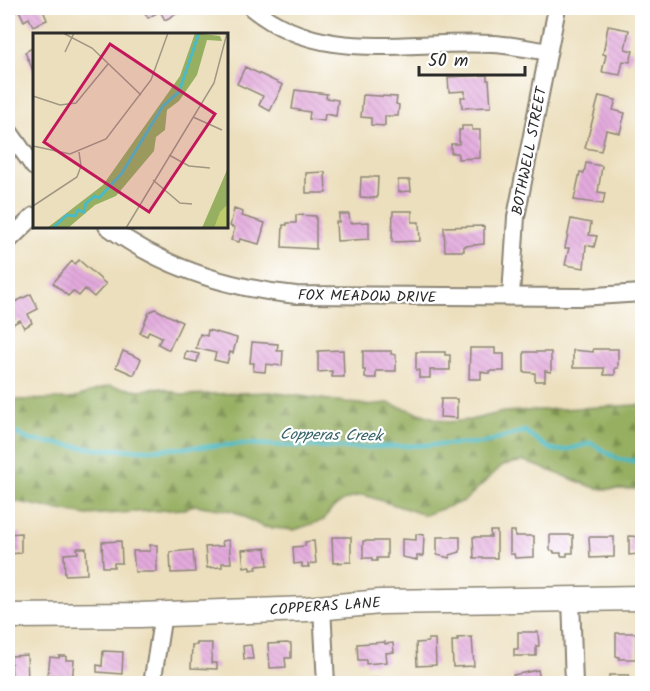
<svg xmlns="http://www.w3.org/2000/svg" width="650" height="691" viewBox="0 0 650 691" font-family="Kalam,sans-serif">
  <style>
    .forest { fill: url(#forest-firs); stroke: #606d46; stroke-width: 1.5 }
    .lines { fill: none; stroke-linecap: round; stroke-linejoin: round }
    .stream { stroke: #4cbac4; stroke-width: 4.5 }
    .building { fill: url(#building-back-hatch) }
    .street-casing { stroke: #8c8574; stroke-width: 20 }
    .secondary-casing { stroke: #8c8574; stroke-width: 27 }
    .street { stroke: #fff; stroke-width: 16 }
    .secondary { stroke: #fff; stroke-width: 24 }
    .labels { text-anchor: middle; stroke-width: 4.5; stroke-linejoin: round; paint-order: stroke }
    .street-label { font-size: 15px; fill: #2b2b2b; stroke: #fff }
    .water-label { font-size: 16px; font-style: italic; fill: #386468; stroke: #fff }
    .inset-river { fill: none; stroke: #4cbac4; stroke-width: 3 }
    .inset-road { fill: none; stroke: #9f9783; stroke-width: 1.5 }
    .view { fill: #c2185b; fill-opacity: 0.15; stroke: #c2185b; stroke-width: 3 }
    .inset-edge { fill: none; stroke: #2b2b2b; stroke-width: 3 }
  </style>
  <defs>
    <pattern id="forest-firs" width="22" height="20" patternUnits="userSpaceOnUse" patternTransform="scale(1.5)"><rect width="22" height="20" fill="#96af60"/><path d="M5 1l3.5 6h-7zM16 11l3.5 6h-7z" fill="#7b8f4f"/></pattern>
    <pattern id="building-back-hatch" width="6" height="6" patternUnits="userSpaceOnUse" patternTransform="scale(1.5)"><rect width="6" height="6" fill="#e3aadd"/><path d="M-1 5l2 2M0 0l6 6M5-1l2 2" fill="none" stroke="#c392be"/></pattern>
  </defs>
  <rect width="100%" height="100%" fill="#fff"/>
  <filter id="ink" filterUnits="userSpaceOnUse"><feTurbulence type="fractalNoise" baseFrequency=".0167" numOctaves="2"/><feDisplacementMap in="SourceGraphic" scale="12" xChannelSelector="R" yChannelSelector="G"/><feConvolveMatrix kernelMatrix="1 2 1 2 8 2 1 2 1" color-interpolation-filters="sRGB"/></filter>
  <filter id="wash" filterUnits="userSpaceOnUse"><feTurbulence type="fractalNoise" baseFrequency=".008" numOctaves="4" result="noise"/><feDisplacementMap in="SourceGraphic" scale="24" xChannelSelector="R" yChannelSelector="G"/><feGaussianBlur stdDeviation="1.35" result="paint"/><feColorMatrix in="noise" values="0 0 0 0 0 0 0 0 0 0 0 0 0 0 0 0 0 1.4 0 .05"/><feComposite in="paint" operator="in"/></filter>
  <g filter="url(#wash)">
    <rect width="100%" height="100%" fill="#ecdfbd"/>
    <path class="forest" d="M 109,386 L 139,390 L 161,388 L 183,395 L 270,392 L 366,405 L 388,403 L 447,422 L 470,420 L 504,412 L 637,405 L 642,406 L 642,489 L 598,489 L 524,461 L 503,465 L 464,501 L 425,515 L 364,495 C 347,497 331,505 324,520 L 294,530 L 263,527 L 233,511 L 194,505 L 184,509 L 86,515 L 8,500 L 8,400 L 70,399 Z"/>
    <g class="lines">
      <path class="stream" d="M 8,431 L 12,431 L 29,440 L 97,449 L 150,450 L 245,444 L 349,448 L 483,443 L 525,431 C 556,455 553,454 591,443 L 618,459 L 642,462"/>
    </g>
    <g id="blocks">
      <path class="building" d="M 18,8 L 42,8 L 47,20 L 33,26 L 29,18 L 24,21 Z
        M 142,8 L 181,8 L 183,10 L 165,20 L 160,11 L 148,18 Z
        M 467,8 L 509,8 L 509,13 L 466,10 Z
        M 608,26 L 629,30 L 625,49 L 633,51 L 630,62 L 623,61 L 620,75 L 602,72 L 606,55 L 603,54 Z
        M 34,47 L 34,73 L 25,52 Z
        M 245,67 L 283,85 L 270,111 L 259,105 L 263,96 L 237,84 Z
        M 487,75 L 487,80 L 489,80 L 491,107 L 462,108 L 461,97 L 465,97 L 465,91 L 449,92 L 448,77 Z
        M 295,90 L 327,94 L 326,98 L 338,100 L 336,116 L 325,114 L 324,121 L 309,119 L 310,112 L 292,109 Z
        M 363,95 L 397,97 L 396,104 L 399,105 L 398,116 L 385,116 L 385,126 L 371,125 L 371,118 L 361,117 Z
        M 599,96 L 616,100 L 613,110 L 625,113 L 620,133 L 606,130 L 601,151 L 585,148 Z
        M 462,126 L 472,126 L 472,130 L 480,130 L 480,158 L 458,159 L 458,153 L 451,153 L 451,144 L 459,144 L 459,130 L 462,130 Z
        M 586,163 L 602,166 L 598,192 L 605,193 L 603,204 L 574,200 L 580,172 L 584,173 Z
        M 325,172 L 326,193 L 306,193 L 306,173 Z
        M 361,177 L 378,177 L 377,198 L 360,197 Z
        M 398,180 L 410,180 L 411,191 L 398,192 Z
        M 234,209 L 243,212 L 242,216 L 265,223 L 259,244 L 240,239 L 239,242 L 231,240 L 235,228 L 230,226 Z
        M 393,211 L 412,211 L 412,222 L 419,222 L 420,241 L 392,242 Z
        M 339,214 L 349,214 L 350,223 L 369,222 L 369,239 L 337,241 L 336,222 L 339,222 Z
        M 296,215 L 316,216 L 316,249 L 282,247 L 283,225 L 287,225 L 287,223 L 296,223 Z
        M 571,219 L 591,223 L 589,235 L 597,236 L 594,247 L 586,245 L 584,268 L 565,265 L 569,248 L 565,248 Z
        M 484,226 L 484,244 L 464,246 L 464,251 L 445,251 L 444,227 Z
        M 79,260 L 106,284 L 94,297 L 85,289 L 79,296 L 73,291 L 68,296 L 53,283 L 72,261 L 75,264 Z
        M 31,294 L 38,309 L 28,314 L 32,323 L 24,328 L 20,320 L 8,327 L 8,300 L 11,299 L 13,303 Z
        M 155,309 L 182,322 L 169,350 L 158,344 L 162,337 L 149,331 L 147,336 L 140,333 L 149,312 Z
        M 208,330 L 237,338 L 233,353 L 230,352 L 227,363 L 214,360 L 216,353 L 196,348 L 200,334 L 207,336 Z
        M 252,342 L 278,344 L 277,351 L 283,351 L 282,366 L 266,364 L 265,372 L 253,371 L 254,363 L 250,363 Z
        M 470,348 L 495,348 L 495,354 L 504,354 L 504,371 L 489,371 L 490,373 L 485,373 L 481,371 L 481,379 L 469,379 Z
        M 593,349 L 618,349 L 618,368 L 615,368 L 615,375 L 604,375 L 604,368 L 573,368 L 573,350 L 593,352 Z
        M 343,350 L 344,377 L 332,377 L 332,371 L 318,372 L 318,351 Z
        M 123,351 L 141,359 L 134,375 L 116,367 Z
        M 186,351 L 199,354 L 197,362 L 184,359 Z
        M 363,351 L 391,351 L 391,354 L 396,355 L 396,371 L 376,371 L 376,378 L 365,378 L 365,370 L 363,370 Z
        M 416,352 L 445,352 L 445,355 L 450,355 L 450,370 L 430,370 L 430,378 L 419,378 L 419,370 L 416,370 Z
        M 524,352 L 551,352 L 551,372 L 545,371 L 545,381 L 535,381 L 535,373 L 524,372 Z
        M 441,399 L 457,399 L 457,418 L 440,417 Z
        M 490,531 L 497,531 L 497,558 L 474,558 L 473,537 L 491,537 Z
        M 510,531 L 515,531 L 515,536 L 534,536 L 534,557 L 515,558 L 514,554 L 510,554 Z
        M 21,533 L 21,553 L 8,554 L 8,534 Z
        M 416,534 L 424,535 L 423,556 L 417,556 L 417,560 L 402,557 L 402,539 L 416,540 Z
        M 550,535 L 573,535 L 573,553 L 567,553 L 567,556 L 561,556 L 561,553 L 554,553 L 554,551 L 550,550 Z
        M 629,536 L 642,537 L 642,557 L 638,557 L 638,554 L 629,555 Z
        M 332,537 L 351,537 L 351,562 L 333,563 Z
        M 437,537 L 460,537 L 460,552 L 450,555 L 450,558 L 437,555 Z
        M 589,537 L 614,537 L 614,557 L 590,558 Z
        M 229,540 L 231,563 L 222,563 L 222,567 L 207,568 L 205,547 L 223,546 L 222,541 Z
        M 121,541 L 122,563 L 114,563 L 114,567 L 103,567 L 102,542 Z
        M 314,541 L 316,563 L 308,564 L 309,567 L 302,567 L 302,563 L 294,564 L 293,547 L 305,546 L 305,542 Z
        M 363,541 L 387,541 L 387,558 L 377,558 L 377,561 L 372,561 L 372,558 L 363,558 Z
        M 150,545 L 157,545 L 157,572 L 135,572 L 133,551 L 150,551 Z
        M 77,548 L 86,548 L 87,574 L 65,575 L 64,554 L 78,553 Z
        M 266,548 L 268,565 L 256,566 L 257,569 L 250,570 L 250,566 L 244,567 L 242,550 Z
        M 193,550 L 195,572 L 171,573 L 170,552 Z
        M 518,632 L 538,632 L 539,646 L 536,646 L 536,656 L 514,656 L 514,649 L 518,649 Z
        M 616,633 L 636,633 L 636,659 L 619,659 L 619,657 L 616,656 Z
        M 472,637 L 474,666 L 453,667 L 452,641 L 458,641 L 457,638 Z
        M 428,639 L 435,639 L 436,665 L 417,666 L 416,643 L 428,642 Z
        M 385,642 L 385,644 L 393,643 L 394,652 L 386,653 L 387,662 L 366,664 L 366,660 L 358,660 L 357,644 Z
        M 197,643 L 212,643 L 211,663 L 217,663 L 217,669 L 191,668 L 192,645 L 197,645 Z
        M 287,643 L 291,644 L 291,658 L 285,658 L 286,667 L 270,668 L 268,644 Z
        M 251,645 L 253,659 L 244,659 L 243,646 Z
        M 103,651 L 123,652 L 122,674 L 97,672 L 97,665 L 102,666 Z
        M 27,655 L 28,681 L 12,684 L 11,656 Z
        M 59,656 L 66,656 L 66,660 L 74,660 L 72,682 L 67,682 L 67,676 L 48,675 L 50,657 L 59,658 Z
        M 538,670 L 541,684 L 515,684 L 513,675 Z
        M 609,675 L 629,675 L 629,684 L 609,684 Z
        M 383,678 L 384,684 L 362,684 L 362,679 Z"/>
    </g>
  </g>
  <g filter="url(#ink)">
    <use href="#blocks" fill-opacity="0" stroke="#8c8574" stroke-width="1.5"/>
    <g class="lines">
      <defs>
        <path id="street" d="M 252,8 C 323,66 410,39 493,44 C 512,45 530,49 548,52
          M 8,130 L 34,167
          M 107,226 C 162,267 228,288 296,295 L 580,297 L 642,293
          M 8,241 L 34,216
          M 511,296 L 516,217 L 557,8
          M 571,599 L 574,684
          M 322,607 L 326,684
          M 152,684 L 163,614"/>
        <path id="secondary" d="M 8,616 L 140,615 L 307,609 L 380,602 L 642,598"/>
      </defs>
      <use href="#street" class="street-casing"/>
      <use href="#secondary" class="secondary-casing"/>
      <use href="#street" class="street"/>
      <use href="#secondary" class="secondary"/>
    </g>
  </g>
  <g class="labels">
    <g class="street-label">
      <text transform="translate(529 151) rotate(-79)" y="5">BOTHWELL STREET</text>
      <text transform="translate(367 296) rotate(1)" y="5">FOX MEADOW DRIVE</text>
      <text transform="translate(325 606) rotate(-4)" y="5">COPPERAS LANE</text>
    </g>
    <g class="water-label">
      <text transform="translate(331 434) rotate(1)" y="6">Copperas Creek</text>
    </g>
  </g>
  <g transform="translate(33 33)">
    <rect width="195" height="195" fill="#ecdfbd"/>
    <path d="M 195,135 L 195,195 L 169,195 Z" fill="#bdcb6d"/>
    <path d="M 162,0 L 187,3 L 189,8 L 174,7 L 164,42 L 146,68 L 134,77 L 132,97 L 123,104 L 121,118 L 83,163 L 62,172 L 35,195 L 14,195 L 70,152 L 147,43 ZM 195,135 L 195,171 L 187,179 L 181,195 L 169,195 Z" fill="#96af60"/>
    <path class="inset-river" d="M 20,195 L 34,182 L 42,183 L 45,177 L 51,179 L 53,170 L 62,163 L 66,165 L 89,140 L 130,73 L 146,59 L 166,0"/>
    <path class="inset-road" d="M 30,0 L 59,15 L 108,62M 32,19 L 41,0M 0,63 L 27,72 L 43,70 L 75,31M 160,84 L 189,97M 0,113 L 37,121 L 73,106 L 118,47 L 135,0M 136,122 L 156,133 L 177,135M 120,147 L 147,170 L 159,171M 0,173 L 44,144 L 48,133 L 46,119M 93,195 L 181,50 L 194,0"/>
    <path class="view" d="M 77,11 L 182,81 L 116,179 L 11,109 Z"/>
    <rect width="195" height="195" class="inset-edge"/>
  </g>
  <rect width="650" height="691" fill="none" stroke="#fff" stroke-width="30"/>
  <path d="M419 66v9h106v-9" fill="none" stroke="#2b2b2b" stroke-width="3"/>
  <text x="428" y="66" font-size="18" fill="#2b2b2b" stroke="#ffffff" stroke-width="4.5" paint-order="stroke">50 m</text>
</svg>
